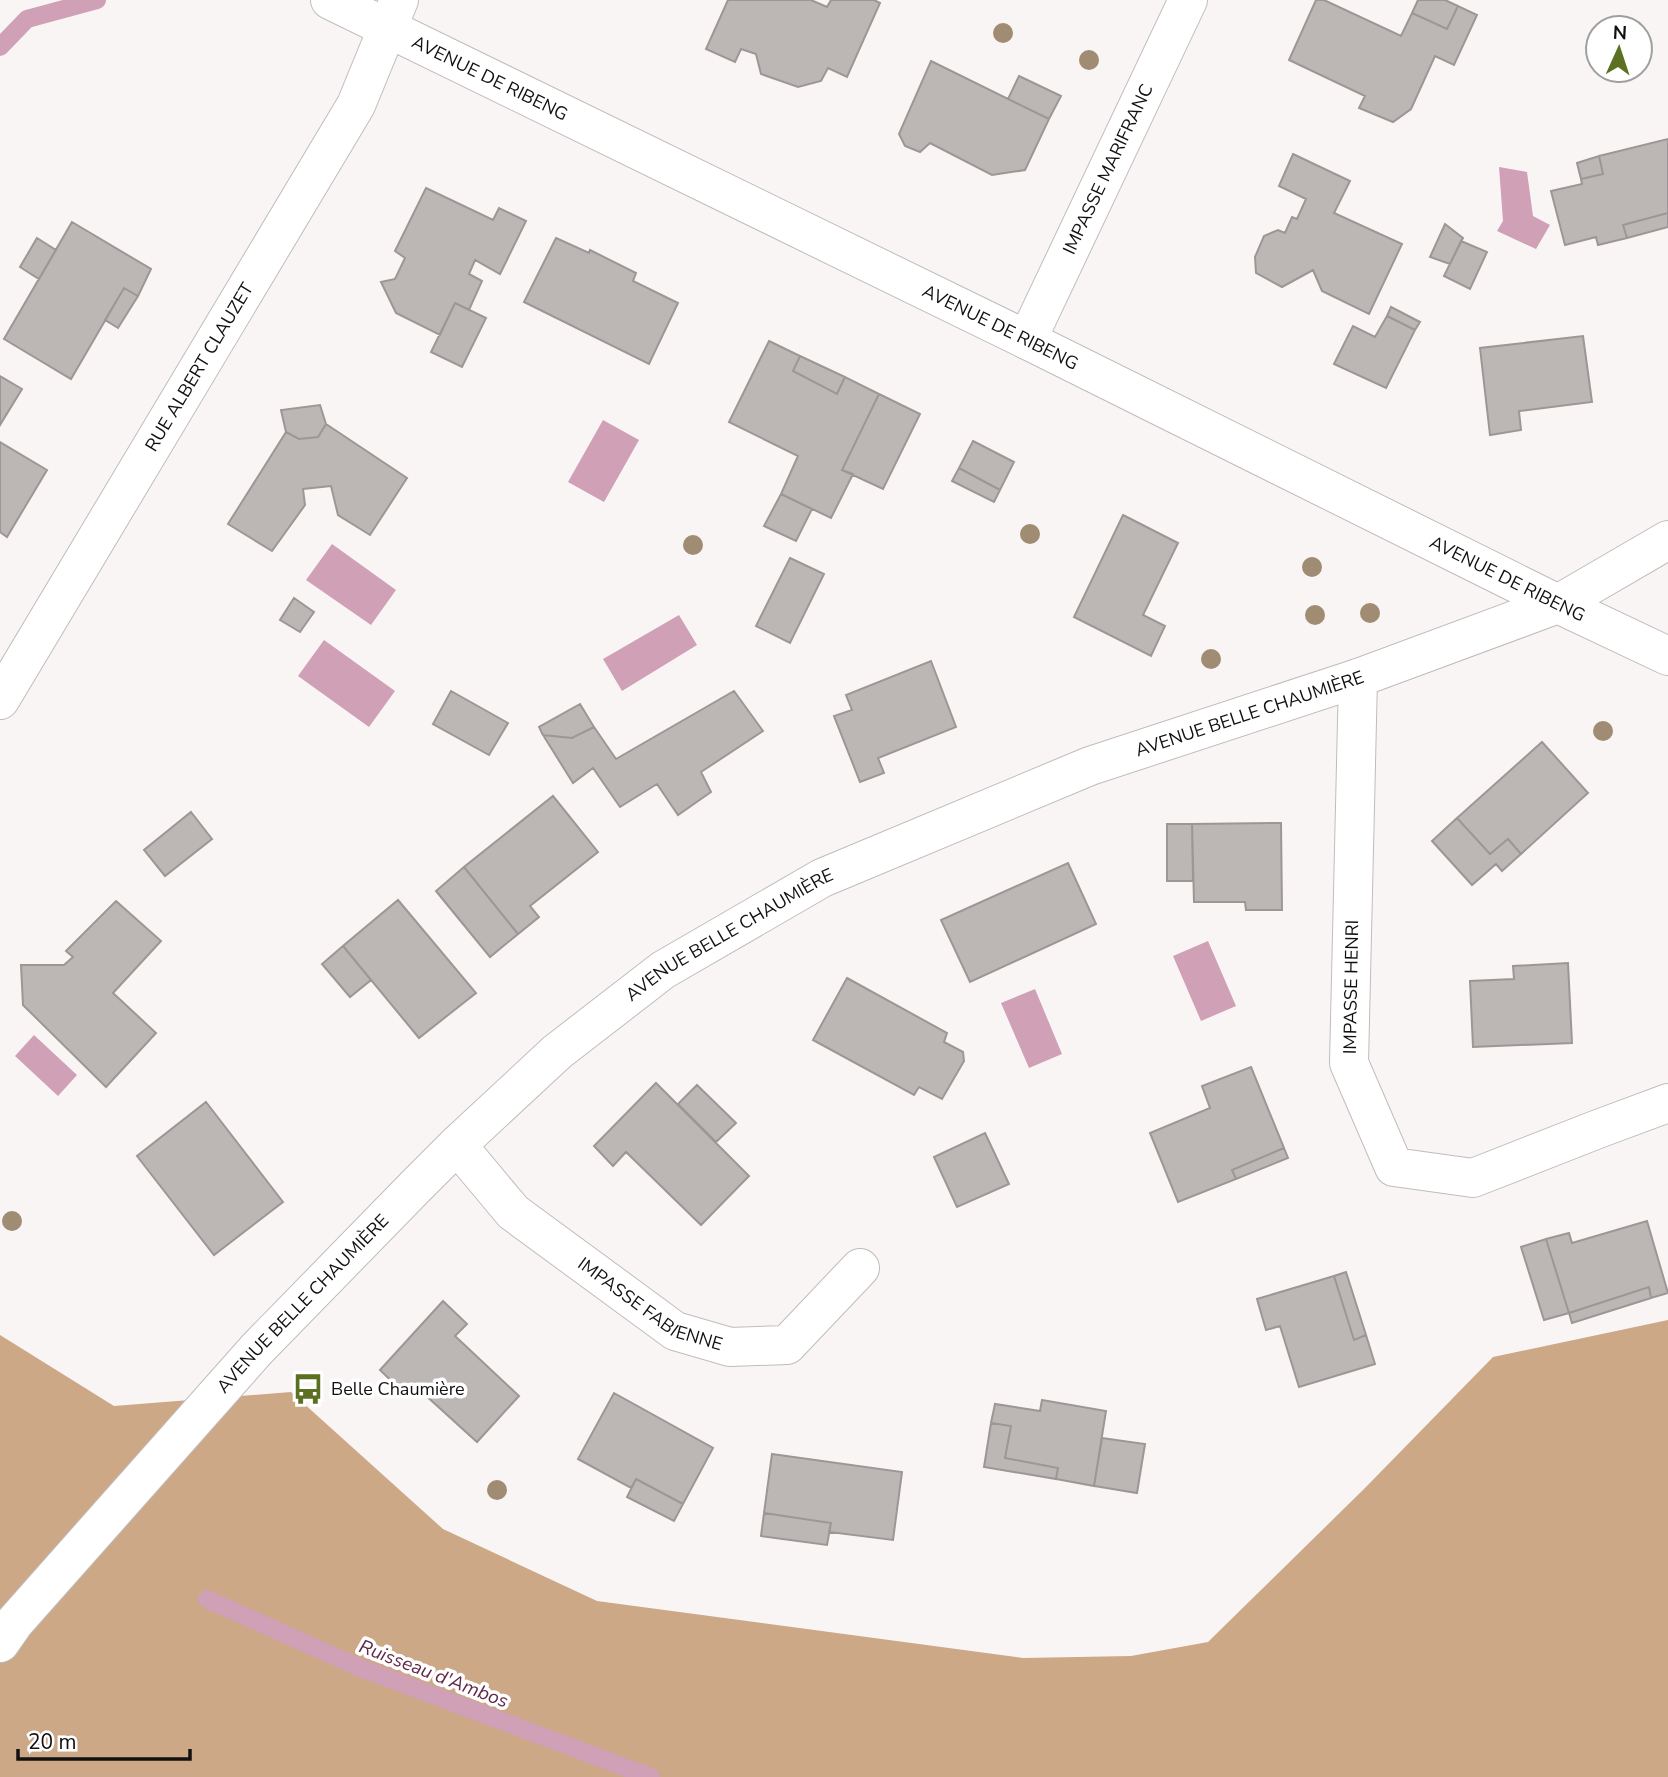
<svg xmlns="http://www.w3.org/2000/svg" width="1668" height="1777" viewBox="0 0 1668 1777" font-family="'Nunito Sans',sans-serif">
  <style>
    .forest { fill: #cca886 }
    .water { fill: #cfa0b6 }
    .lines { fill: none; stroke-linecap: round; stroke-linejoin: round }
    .stream { stroke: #cfa0b6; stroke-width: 18 }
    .building { fill: #bcb7b5; stroke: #9c9796; stroke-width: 2 }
    .minor-casing { stroke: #c1bcbb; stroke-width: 40 }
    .minor { stroke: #fff; stroke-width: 38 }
    .tree { fill: #a08b73 }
    .labels { text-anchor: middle; stroke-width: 7; stroke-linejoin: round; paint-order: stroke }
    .street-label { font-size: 18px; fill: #121010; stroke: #fff }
    .poi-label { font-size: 18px; fill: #121010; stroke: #fff; text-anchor: start }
    .water-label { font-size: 19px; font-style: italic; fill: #622847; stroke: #fff }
  </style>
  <rect width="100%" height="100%" fill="#faf5f5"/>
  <path class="forest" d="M 1668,1320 L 1668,1777 L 0,1777 L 0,1335 L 114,1406 L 291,1392 L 443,1529 L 597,1601 L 1023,1658 L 1131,1656 L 1208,1642 L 1364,1489 L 1493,1357 Z"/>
  <path class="water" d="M 1499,167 L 1527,172 L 1533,216 L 1550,225 L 1536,249 L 1497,231 L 1503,221 Z
    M 603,420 L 639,440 L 604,502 L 568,482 Z
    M 332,544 L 396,590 L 371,625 L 306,580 Z
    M 679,615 L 697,645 L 622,691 L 603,659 Z
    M 324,640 L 395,691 L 369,727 L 298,676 Z
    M 1208,941 L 1236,1006 L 1201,1021 L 1173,956 Z
    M 1035,989 L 1062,1054 L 1029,1068 L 1001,1003 Z
    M 34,1035 L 77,1075 L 58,1096 L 15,1056 Z"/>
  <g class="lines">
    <path class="stream" d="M 0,47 L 27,19 L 97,0
      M 207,1599 L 358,1667 L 651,1777"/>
  </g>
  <path class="building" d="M 728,0 L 811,0 L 827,7 L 831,0 L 874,0 L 880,3 L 847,77 L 828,68 L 821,81 L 798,87 L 761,74 L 756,54 L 741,49 L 735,62 L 706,49 Z
    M 1316,0 L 1324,0 L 1401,36 L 1412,13 L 1447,29 L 1458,6 L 1477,15 L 1454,65 L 1435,56 L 1411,109 L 1393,122 L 1359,108 L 1365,96 L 1289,60 Z
    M 1418,0 L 1445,0 L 1458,6 L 1447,29 L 1412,13 Z
    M 931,61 L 1049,119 L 1025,170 L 992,175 L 930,143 L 920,152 L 905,146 L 899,134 Z
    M 1019,76 L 1061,96 L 1049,119 L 1008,99 Z
    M 1668,139 L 1668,213 L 1623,225 L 1627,238 L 1598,245 L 1596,237 L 1565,245 L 1551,191 L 1582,184 L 1581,179 L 1603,174 L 1599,156 Z
    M 1293,154 L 1350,181 L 1334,213 L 1402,244 L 1369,314 L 1322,291 L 1313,270 L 1282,287 L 1256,273 L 1255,257 L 1264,236 L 1278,230 L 1285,233 L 1292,217 L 1297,219 L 1306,199 L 1279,186 Z
    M 1599,156 L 1603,174 L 1581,179 L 1577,163 Z
    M 426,188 L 493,220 L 499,208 L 526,221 L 500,274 L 475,260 L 469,274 L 482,281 L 469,310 L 455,303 L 440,335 L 396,313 L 381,282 L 395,279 L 405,258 L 395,251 Z
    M 1668,213 L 1668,227 L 1627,238 L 1623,225 Z
    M 72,222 L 151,269 L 138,296 L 124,288 L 71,379 L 4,339 Z
    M 1445,224 L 1463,238 L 1450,264 L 1430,257 Z
    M 37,238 L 56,250 L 39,279 L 20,267 Z
    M 556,238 L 589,253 L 590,250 L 636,273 L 633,281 L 678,303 L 649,364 L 524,302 Z
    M 1461,241 L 1487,252 L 1470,289 L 1444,276 Z
    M 124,288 L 138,296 L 118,328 L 105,320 Z
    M 455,303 L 486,318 L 462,367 L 431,352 Z
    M 1391,307 L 1420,322 L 1415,330 L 1387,316 Z
    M 1387,316 L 1415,330 L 1386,388 L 1334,364 L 1353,326 L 1375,337 Z
    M 1583,336 L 1592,402 L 1519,411 L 1521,430 L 1490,435 L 1480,348 Z
    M 769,341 L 800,356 L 793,371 L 837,394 L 845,377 L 879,394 L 842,470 L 853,474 L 831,518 L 781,494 L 798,456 L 729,422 Z
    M 800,356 L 845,377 L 837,394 L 793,371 Z
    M 0,376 L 22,389 L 0,425 Z
    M 879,394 L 920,414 L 883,489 L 842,470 Z
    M 320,405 L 326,424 L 318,437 L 299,439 L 286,432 L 281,410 Z
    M 326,424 L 407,478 L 370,535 L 338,515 L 331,486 L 303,489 L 305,505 L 272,551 L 228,524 L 286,432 L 299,439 L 318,437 Z
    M 973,441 L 1014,462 L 1000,490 L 959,468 Z
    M 0,442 L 47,470 L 7,537 L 0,532 Z
    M 959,468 L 1000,490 L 994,502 L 952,481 Z
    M 781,494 L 812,509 L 796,541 L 764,526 Z
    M 1123,515 L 1178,543 L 1143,615 L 1165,626 L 1151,656 L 1074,617 Z
    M 790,558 L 824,574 L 790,643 L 756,626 Z
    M 294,598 L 314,612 L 300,632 L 280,620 Z
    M 931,661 L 956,727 L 878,758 L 884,773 L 860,782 L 834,716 L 852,710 L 846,695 Z
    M 451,691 L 508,723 L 489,755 L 433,724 Z
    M 734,691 L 763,731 L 701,772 L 711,792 L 678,815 L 657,784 L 620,807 L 593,768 L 573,783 L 543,735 L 572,738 L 594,727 L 616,759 Z
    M 580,704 L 594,727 L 572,738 L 543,735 L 539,727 Z
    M 1542,742 L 1588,793 L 1521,854 L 1508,839 L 1490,854 L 1457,818 Z
    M 553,796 L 598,852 L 530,906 L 539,917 L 518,934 L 464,867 Z
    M 191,812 L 212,839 L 165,876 L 144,850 Z
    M 1457,818 L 1490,854 L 1508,839 L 1521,854 L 1502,871 L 1496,864 L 1472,885 L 1432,841 Z
    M 1281,823 L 1282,910 L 1246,910 L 1245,902 L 1194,902 L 1192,824 Z
    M 1167,824 L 1192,824 L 1193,881 L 1167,881 Z
    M 1068,863 L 1096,924 L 970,982 L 941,920 Z
    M 464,867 L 518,934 L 490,957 L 436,891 Z
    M 398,900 L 476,993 L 419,1038 L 343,946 Z
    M 116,901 L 161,941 L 113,993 L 156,1033 L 106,1087 L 23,1005 L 21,965 L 64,965 L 73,957 L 66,951 Z
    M 343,946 L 371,980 L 350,997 L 322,964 Z
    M 1568,963 L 1572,1043 L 1473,1047 L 1470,981 L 1514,979 L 1513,966 Z
    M 847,978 L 947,1033 L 944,1042 L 963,1052 L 964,1061 L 942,1099 L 919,1087 L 914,1095 L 813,1040 Z
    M 1251,1067 L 1284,1148 L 1232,1170 L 1236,1179 L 1178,1202 L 1150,1133 L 1210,1108 L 1202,1086 Z
    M 656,1083 L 749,1176 L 701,1225 L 626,1152 L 613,1166 L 594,1146 Z
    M 697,1085 L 736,1123 L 716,1142 L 678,1104 Z
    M 206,1102 L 283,1202 L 214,1255 L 137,1156 Z
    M 985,1133 L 1009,1184 L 957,1207 L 934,1157 Z
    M 1284,1148 L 1288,1158 L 1236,1179 L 1232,1170 Z
    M 1647,1221 L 1668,1293 L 1651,1298 L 1649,1287 L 1569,1313 L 1546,1239 L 1569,1233 L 1572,1243 Z
    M 1546,1239 L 1569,1313 L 1544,1320 L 1521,1247 Z
    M 1346,1272 L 1366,1335 L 1354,1340 L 1334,1276 Z
    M 1334,1276 L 1354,1340 L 1366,1335 L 1375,1364 L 1299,1387 L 1280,1326 L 1266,1330 L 1257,1299 Z
    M 1649,1287 L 1651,1298 L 1572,1323 L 1569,1313 Z
    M 443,1301 L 467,1324 L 455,1336 L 519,1396 L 477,1442 L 413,1384 L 404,1393 L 380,1370 Z
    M 614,1393 L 713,1448 L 683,1504 L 636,1479 L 631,1488 L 578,1459 Z
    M 1042,1400 L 1106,1411 L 1094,1486 L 1056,1479 L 1058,1468 L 1005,1458 L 1011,1426 L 991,1423 L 995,1404 L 1040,1411 Z
    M 991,1423 L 1011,1426 L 1005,1458 L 1058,1468 L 1056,1479 L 984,1467 Z
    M 1102,1438 L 1145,1444 L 1137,1493 L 1094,1486 Z
    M 772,1454 L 902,1472 L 893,1540 L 829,1532 L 831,1523 L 764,1513 Z
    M 636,1479 L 683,1504 L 674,1521 L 627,1497 Z
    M 764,1513 L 831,1523 L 827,1545 L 761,1536 Z"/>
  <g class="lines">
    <defs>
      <g id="minor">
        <path id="s1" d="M 330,0 L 1027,340 L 1558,604 L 1668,656"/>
        <path id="s2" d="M 1027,340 L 1188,0"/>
        <path d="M 1358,678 L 1349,1063 L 1394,1167 L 1473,1178 L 1598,1129 L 1668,1103"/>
        <path id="s3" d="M 0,700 L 356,105 L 399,0"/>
        <path id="s4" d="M 457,1145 L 513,1212 L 675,1331 L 730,1347 L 787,1345 L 860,1268"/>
        <path id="s5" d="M 0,1643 L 14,1623 L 256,1350 L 415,1187 L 457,1145 L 557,1052 L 663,970 L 822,878 L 1090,766 L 1358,678 L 1558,604 L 1668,540"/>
      </g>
    </defs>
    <use href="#minor" class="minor-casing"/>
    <use href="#minor" class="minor"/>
  </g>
  <g class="tree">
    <circle cx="1003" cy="33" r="10"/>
    <circle cx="1089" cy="60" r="10"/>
    <circle cx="1030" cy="534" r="10"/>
    <circle cx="693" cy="545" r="10"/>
    <circle cx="1312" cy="567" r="10"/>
    <circle cx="1370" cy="613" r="10"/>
    <circle cx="1315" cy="615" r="10"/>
    <circle cx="1211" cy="659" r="10"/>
    <circle cx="1603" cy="731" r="10"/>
    <circle cx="12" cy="1221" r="10"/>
    <circle cx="497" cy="1490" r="10"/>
  </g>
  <defs>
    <symbol id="bus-bare" viewBox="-9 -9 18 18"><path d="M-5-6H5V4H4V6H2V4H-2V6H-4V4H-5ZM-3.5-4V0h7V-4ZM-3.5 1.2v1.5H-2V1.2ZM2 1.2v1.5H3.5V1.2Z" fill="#5b7020" stroke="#fff" stroke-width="2.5" paint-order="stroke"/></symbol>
  </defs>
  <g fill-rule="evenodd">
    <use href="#bus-bare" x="286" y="1367" width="44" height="44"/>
  </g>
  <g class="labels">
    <g class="street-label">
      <text dy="6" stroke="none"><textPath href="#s1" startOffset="178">AVENUE DE RIBENG</textPath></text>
      <text dy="6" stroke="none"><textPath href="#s2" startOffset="189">IMPASSE MARIFRANC</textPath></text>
      <text dy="6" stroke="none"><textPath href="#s1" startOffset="746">AVENUE DE RIBENG</textPath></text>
      <text dy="6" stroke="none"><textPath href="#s3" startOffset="388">RUE ALBERT CLAUZET</textPath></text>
      <text dy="6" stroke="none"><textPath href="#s1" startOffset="1312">AVENUE DE RIBENG</textPath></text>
      <text dy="6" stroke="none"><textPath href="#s5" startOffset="1589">AVENUE BELLE CHAUMIÈRE</textPath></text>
      <text dy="6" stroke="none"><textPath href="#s5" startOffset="1022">AVENUE BELLE CHAUMIÈRE</textPath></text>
      <text transform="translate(1351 987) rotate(-89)" y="6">IMPASSE HENRI</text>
      <text dy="6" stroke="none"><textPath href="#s4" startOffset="254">IMPASSE FABIENNE</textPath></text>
      <text dy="6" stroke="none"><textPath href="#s5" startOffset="455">AVENUE BELLE CHAUMIÈRE</textPath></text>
    </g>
    <g class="poi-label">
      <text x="331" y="1395">Belle Chaumière</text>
    </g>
    <g class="water-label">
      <text transform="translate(434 1673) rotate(21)" y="7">Ruisseau d'Ambos</text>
    </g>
  </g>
  <g transform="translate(1619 49) rotate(3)"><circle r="33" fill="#ffffff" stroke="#a09f9f" stroke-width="2"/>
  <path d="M0-5L12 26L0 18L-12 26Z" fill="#5b7020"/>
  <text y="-10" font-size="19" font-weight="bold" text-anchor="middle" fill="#121010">N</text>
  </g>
  <path d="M18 1749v10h172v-10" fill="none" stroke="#121010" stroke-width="3.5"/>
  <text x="28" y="1749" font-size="21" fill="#121010" stroke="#ffffff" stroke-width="5" paint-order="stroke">20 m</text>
</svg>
